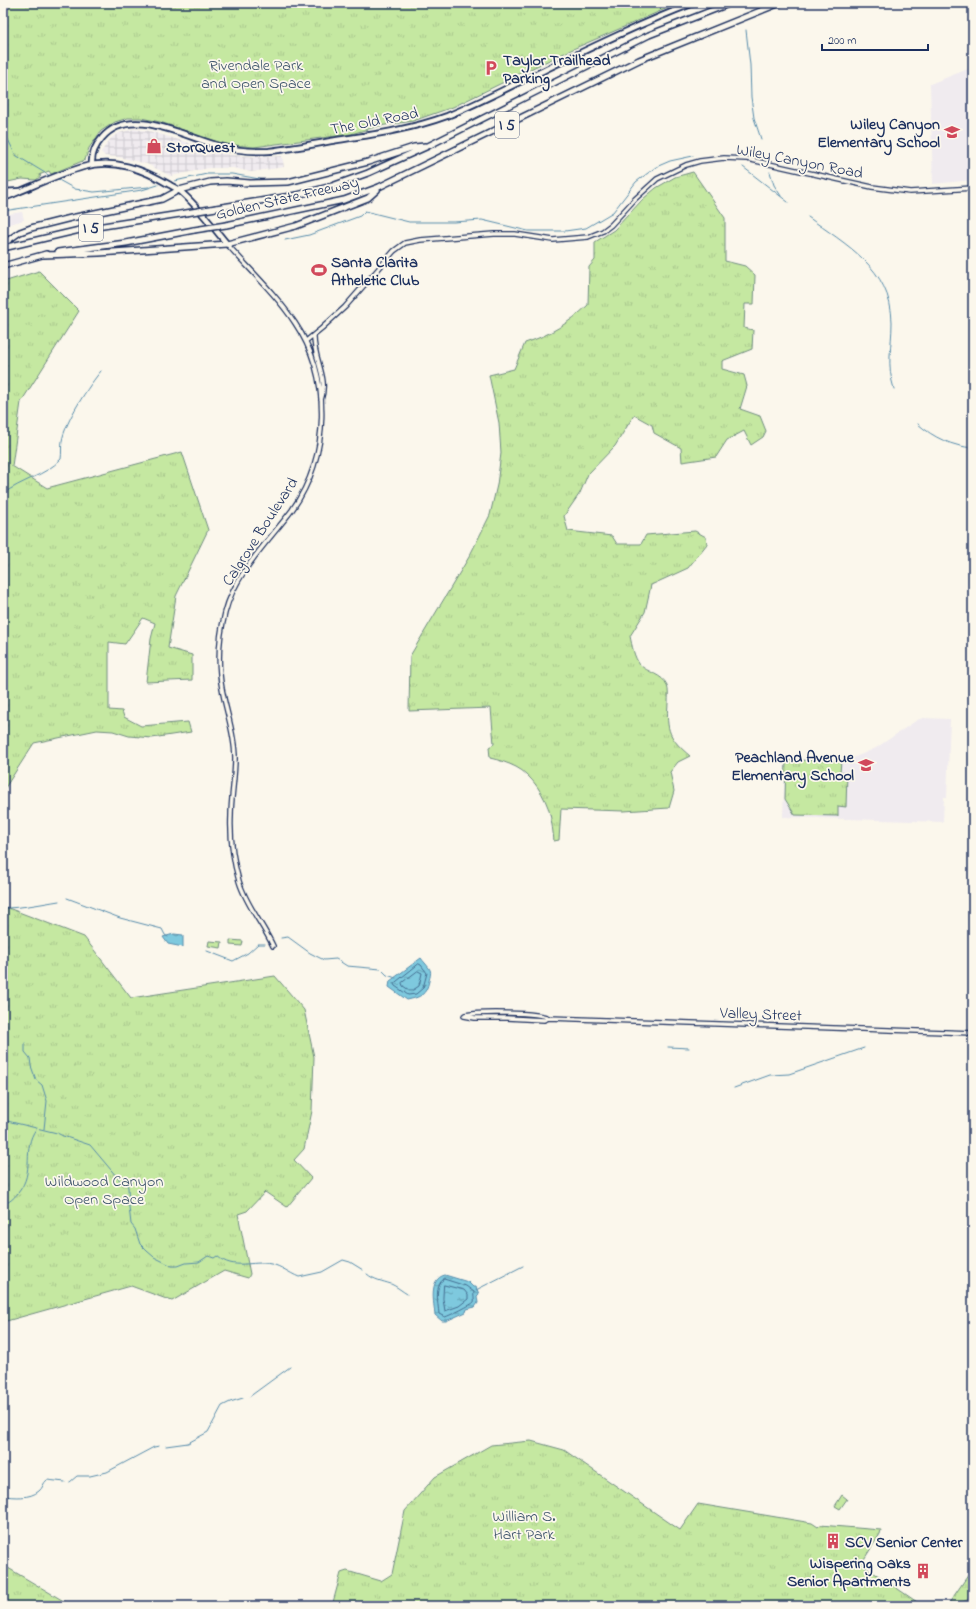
<svg xmlns="http://www.w3.org/2000/svg" width="976" height="1609" viewBox="0 0 976 1609" font-family="'Indie Flower',sans-serif">
  <style>
    .built { fill: #f0ebef }
    .industrial { fill: url(#industrial-grid) }
    .grass { fill: url(#grass-tufts); stroke: #708c80 }
    .pitch { fill: #c5e8a1; stroke: #708c80 }
    .water { fill: url(#water-ripples); stroke: #568bab }
    .lines { fill: none; stroke-linecap: round; stroke-linejoin: round }
    .shore { stroke: #436d91; stroke-width: 1 }
    .stream { stroke: #568bab; stroke-width: 1 }
    .minor-casing { stroke: #1b2f5e; stroke-width: 6 }
    .major-casing { stroke: #1b2f5e; stroke-width: 8 }
    .highway-casing { stroke: #1b2f5e; stroke-width: 8 }
    .minor { stroke: #fbf7ec; stroke-width: 3.5 }
    .major { stroke: #fbf7ec; stroke-width: 4.5 }
    .highway { stroke: #fbf7ec; stroke-width: 5 }
    .highway-bridge-casing { stroke: #1b2f5e; stroke-width: 8; stroke-linecap: butt }
    .highway-bridge { stroke: #fbf7ec; stroke-width: 5 }
    .labels { text-anchor: middle; stroke-width: 3.5; stroke-linejoin: round; paint-order: stroke }
    .shield { fill: #fbf7ec; stroke: #5e6b89; stroke-width: 1 }
    .shield-label { font-size: 15px; font-weight: bold; fill: #1b2f5e }
    .poi-label { font-size: 16px; font-weight: bold; fill: #1b2f5e; stroke: #fbf7ec; text-anchor: start }
    .park-label { font-size: 16px; fill: #3d546b; stroke: #fbf7ec }
    .street-label { font-size: 16px; fill: #1b2f5e; stroke: #fbf7ec }
  </style>
  <defs>
    <pattern id="industrial-grid" width="8" height="8" patternUnits="userSpaceOnUse"><rect width="8" height="8" fill="#f0ebef"/><path d="M0 4h8M4 0v8" fill="none" stroke="#cdcacf"/></pattern>
    <pattern id="grass-tufts" width="24" height="20" patternUnits="userSpaceOnUse"><rect width="24" height="20" fill="#c5e8a1"/><path d="M3 7l-1-3M5 7V3M7 7l1-3M15 17l-1-3M17 17v-4M19 17l1-3" fill="none" stroke="#a9c78d"/></pattern>
    <pattern id="water-ripples" width="26" height="14" patternUnits="userSpaceOnUse"><rect width="26" height="14" fill="#7ec9de"/><path d="M2 4q2-2 4 0t4 0M15 11q2-2 4 0t4 0" fill="none" stroke="#66a4b7"/></pattern>
  </defs>
  <rect width="100%" height="100%" fill="#fbf7ec"/>
  <filter id="ink" filterUnits="userSpaceOnUse"><feTurbulence type="fractalNoise" baseFrequency=".025" numOctaves="2"/><feDisplacementMap in="SourceGraphic" scale="8" xChannelSelector="R" yChannelSelector="G"/><feConvolveMatrix kernelMatrix="1 2 1 2 8 2 1 2 1" color-interpolation-filters="sRGB"/></filter>
  <g filter="url(#ink)">
    <path class="built" d="M 973,67 L 973,180 L 933,184 L 930,84 Z
      M 22,212 L 24,220 L 3,226 L 3,215 Z
      M 923,718 L 950,719 L 947,797 L 944,797 L 943,822 L 783,817 L 785,759 L 841,759 L 853,758 L 876,748 L 917,720 Z"/>
    <path class="industrial" d="M 134,129 L 149,131 L 230,155 L 263,157 L 282,156 L 284,167 L 251,172 L 233,168 L 209,168 L 171,176 L 147,164 L 119,157 L 105,156 L 101,152 L 111,138 L 119,133 Z"/>
    <path class="grass" d="M 3,3 L 679,3 L 573,49 L 524,72 L 506,78 L 506,81 L 453,107 L 413,121 L 379,126 L 351,134 L 254,147 L 224,144 L 160,122 L 141,118 L 128,118 L 115,122 L 101,131 L 89,148 L 85,160 L 51,174 L 49,171 L 39,175 L 41,176 L 36,180 L 22,179 L 3,183 Z
      M 693,172 L 725,218 L 725,261 L 745,266 L 755,275 L 754,304 L 745,304 L 744,328 L 753,330 L 752,349 L 722,361 L 722,369 L 744,375 L 747,386 L 740,409 L 760,416 L 766,431 L 763,437 L 751,445 L 744,431 L 727,440 L 716,457 L 682,462 L 681,448 L 654,433 L 652,425 L 634,415 L 615,446 L 588,474 L 580,493 L 564,516 L 568,531 L 612,536 L 617,544 L 641,544 L 646,535 L 695,531 L 706,537 L 707,544 L 688,568 L 651,585 L 645,612 L 630,636 C 632,646 634,657 640,665 C 647,672 663,675 667,685 C 669,691 668,697 668,703 C 666,731 669,738 690,756 L 678,762 L 670,772 L 674,791 L 669,808 L 624,811 L 561,809 L 559,840 L 554,841 C 553,832 552,823 550,814 C 546,797 532,775 516,767 C 508,763 499,760 490,758 L 489,747 L 494,744 L 491,708 L 409,711 L 410,656 L 469,557 L 490,515 L 497,485 L 501,453 L 499,423 L 489,375 L 514,369 L 525,343 C 550,335 569,323 588,305 L 589,267 L 595,260 L 595,242 L 614,230 L 643,199 L 656,188 L 675,177 Z
      M 39,271 L 79,311 L 21,402 L 12,466 L 47,488 L 182,452 L 208,530 L 176,596 L 168,648 L 192,655 L 192,680 L 146,682 L 151,639 L 155,623 L 143,618 L 125,644 L 109,642 L 109,710 L 122,711 L 124,717 L 141,726 L 188,722 L 191,732 L 152,738 L 129,736 L 113,731 L 97,730 L 34,743 L 3,791 L 3,282 Z
      M 786,760 L 841,761 L 840,773 L 847,773 L 846,807 L 838,806 L 838,816 L 795,815 L 785,799 Z
      M 3,906 L 84,937 L 131,998 L 275,976 L 304,1010 L 314,1057 L 312,1111 L 304,1149 L 294,1160 L 311,1178 L 287,1207 L 265,1192 L 247,1211 L 238,1214 L 250,1274 L 248,1278 L 224,1271 L 172,1301 L 131,1286 L 3,1322 Z
      M 531,1441 L 564,1450 L 680,1530 L 698,1504 L 812,1523 L 818,1527 L 820,1525 L 881,1530 L 880,1534 L 861,1564 L 923,1606 L 332,1606 L 341,1573 L 347,1571 L 381,1581 L 392,1574 L 405,1511 L 435,1477 L 491,1445 Z
      M 3,1565 L 72,1606 L 3,1606 Z
      M 971,1571 L 973,1571 L 973,1597 L 955,1606 L 947,1606 Z"/>
    <path class="pitch" d="M 230,940 L 243,941 L 242,946 L 230,945 Z
      M 209,941 L 222,942 L 221,948 L 208,946 Z
      M 842,1495 L 847,1499 L 840,1509 L 835,1506 Z"/>
    <path class="water" d="M 174,934 L 183,935 L 183,947 L 168,944 L 163,937 Z
      M 421,958 C 423,961 427,965 429,968 C 432,972 430,976 429,981 C 426,995 421,997 407,1000 L 389,987 L 390,981 Z
      M 445,1275 L 468,1282 L 473,1287 L 476,1287 L 479,1294 L 477,1296 L 478,1303 L 475,1307 L 467,1309 L 466,1312 L 446,1321 L 442,1321 L 435,1315 C 434,1303 428,1279 445,1275 Z"/>
    <g class="lines">
      <path class="shore" d="M 419,964 L 421,965 L 427,973 L 423,988 L 416,994 L 408,995 L 395,986 L 394,984 Z
        M 418,971 L 422,973 L 419,986 L 413,990 L 409,990 L 403,986 L 402,983 Z
        M 444,1279 L 466,1286 L 474,1292 C 473,1295 475,1300 474,1302 C 473,1304 449,1316 445,1317 L 439,1314 C 438,1303 434,1285 444,1279 Z
        M 444,1285 L 464,1290 L 468,1295 L 468,1299 L 459,1306 L 445,1311 L 443,1299 Z"/>
      <path class="stream" d="M 746,30 L 750,65 L 751,97 L 754,118 L 761,139
        M 3,129 L 14,152 L 17,156 L 50,176
        M 743,167 L 788,202
        M 770,172 L 774,185 L 781,196
        M 55,178 L 75,189 L 94,192 L 149,187
        M 175,181 L 207,174 L 232,174 L 265,180
        M 3,211 L 142,190 L 158,185
        M 808,217 C 846,245 891,268 892,322 C 892,348 886,363 894,389
        M 285,240 L 309,235 L 360,216 L 365,211 L 409,222 L 454,222 L 482,220 L 528,231 L 565,231 L 586,228 L 613,212 L 636,182 L 656,167 L 670,161 L 693,156
        M 918,424 C 934,438 952,446 973,448
        M 3,494 C 21,480 45,476 61,459 C 62,453 61,447 62,441 C 65,422 89,385 101,371
        M 67,898 L 120,918 L 162,929 L 165,935 L 168,937
        M 3,908 C 22,908 40,904 59,901
        M 281,938 L 288,937 L 310,953 L 324,960 L 336,959 L 347,966 L 381,969 L 387,975 L 396,978
        M 207,951 L 233,961 L 248,953 L 258,944 L 265,944
        M 25,1043 L 25,1052 L 30,1058 L 31,1066 L 36,1080 L 42,1085 L 47,1101 L 44,1129
        M 668,1047 L 689,1048
        M 734,1088 L 770,1075 L 789,1074 L 864,1048
        M 3,1120 L 57,1133 L 63,1136 L 90,1145 L 122,1183 L 126,1182 L 128,1187 L 129,1207 L 131,1224 L 135,1229 L 140,1244 L 147,1251 L 154,1257 L 172,1266 L 178,1266 L 186,1263 L 199,1262 L 208,1256 L 214,1258 L 217,1256 C 234,1271 252,1260 271,1264 C 281,1266 289,1273 299,1277 L 322,1272 L 343,1260 L 350,1262 L 363,1270
        M 3,1204 C 9,1203 14,1198 18,1193 C 36,1171 21,1150 36,1129
        M 367,1274 C 374,1280 382,1281 391,1284 C 396,1286 402,1291 407,1294
        M 476,1290 L 523,1266
        M 249,1397 L 290,1367
        M 166,1446 L 188,1443 L 208,1432 L 222,1406 L 230,1402 L 243,1398
        M 70,1482 L 77,1476 L 90,1476 L 107,1472 L 154,1447 L 159,1446
        M 3,1496 C 14,1497 30,1499 39,1491 C 43,1488 43,1483 47,1480 L 65,1482"/>
      <defs>
        <path id="minor" d="M 227,244 C 250,270 276,294 295,323 C 332,378 330,456 292,510 C 268,542 235,573 225,613 C 220,633 218,654 220,674 C 222,703 235,729 235,758 C 235,778 231,797 231,816 C 230,838 233,860 239,881 C 246,905 263,924 273,946
          M 314,335 C 313,359 329,377 321,400
          M 306,341 L 322,328 L 345,307 L 394,251 L 405,243 L 420,240 L 494,234 L 515,234 L 553,240 L 588,237 L 603,231 L 611,225 L 635,199 L 657,179 L 686,165 L 700,161 L 724,158 L 747,159 L 872,187 L 910,192 L 973,188
          M 465,1015 C 478,1012 539,1012 549,1018
          M 464,1016 L 475,1018 L 507,1018 L 544,1020 L 549,1018 L 973,1033"/>
        <path id="major" d="M 92,165 C 91,154 95,146 102,138 C 129,105 183,136 216,145 C 233,150 251,152 269,151 C 289,149 310,145 331,141 C 370,135 409,130 447,116 C 477,104 505,89 534,75 C 586,50 639,24 694,3
          M 3,192 L 20,191
          M 3,198 C 10,196 16,193 23,190 C 42,182 62,173 83,167 C 114,158 143,169 170,185 C 173,187 177,188 180,191 C 198,206 212,226 227,244"/>
        <path id="highway" d="M 216,208 L 297,195 L 332,186 L 368,173 L 428,146 L 649,35 L 731,3
          M 226,225 L 344,200 L 379,187 L 639,60 L 780,3
          M 3,244 L 20,232 L 31,228 L 71,218 L 162,199 L 179,190 L 210,182 L 226,181 L 250,183 L 288,182 L 368,162 L 414,147 L 425,146
          M 3,248 L 84,229 L 180,214
          M 58,252 L 126,243 L 194,230
          M 43,255 L 99,253 L 227,244 L 296,226 L 368,198 L 377,190
          M 3,266 L 46,254"/>
      </defs>
      <use href="#minor" class="minor-casing"/>
      <use href="#major" class="major-casing"/>
      <use href="#highway" class="highway-casing"/>
      <use href="#minor" class="minor"/>
      <use href="#major" class="major"/>
      <use href="#highway" class="highway"/>
      <defs>
        <path id="highway-bridge" d="M 180,214 L 216,208
          M 194,230 L 226,225"/>
      </defs>
      <use href="#highway-bridge" class="highway-bridge-casing"/>
      <use href="#highway-bridge" class="highway-bridge"/>
    </g>
  </g>
  <defs>
    <symbol id="parking-bare" viewBox="-9 -9 18 18"><path d="M-3.5-5.5H1a3.5 3.5 0 0 1 0 7H-1V5.5H-3.5ZM-1-3.4V-.6H.8a1.4 1.4 0 0 0 0-2.8Z" fill="#d1495b" stroke="#fbf7ec" stroke-width="2.5" paint-order="stroke"/></symbol>
    <symbol id="school-bare" viewBox="-9 -9 18 18"><path d="M0-5L7-2L0 1L-7-2ZM-4 1L0 2.5L4 1V4Q0 6-4 4Z" fill="#d1495b" stroke="#fbf7ec" stroke-width="2.5" paint-order="stroke"/></symbol>
    <symbol id="shop-bare" viewBox="-9 -9 18 18"><path d="M-5-2.5h2.3a2.7 3.5 0 0 1 5.4 0H5L5.5 6h-11ZM-1.5-2.5h3a1.5 2.3 0 0 0-3 0Z" fill="#d1495b" stroke="#fbf7ec" stroke-width="2.5" paint-order="stroke"/></symbol>
    <symbol id="stadium-bare" viewBox="-9 -9 18 18"><path d="M0-5a6.5 5 0 1 0 0 10a6.5 5 0 1 0 0-10ZM-3.5-1.8h7v3.6h-7Z" fill="#d1495b" stroke="#fbf7ec" stroke-width="2.5" paint-order="stroke"/></symbol>
    <symbol id="building-bare" viewBox="-9 -9 18 18"><path d="M-4-6H4V6H1V3H-1V6H-4ZM-2.5-4.3h1.7v1.8h-1.7ZM.8-4.3h1.7v1.8H.8ZM-2.5-1h1.7V.8h-1.7ZM.8-1h1.7V.8H.8Z" fill="#d1495b" stroke="#fbf7ec" stroke-width="2.5" paint-order="stroke"/></symbol>
  </defs>
  <g fill-rule="evenodd">
    <use href="#parking-bare" x="480" y="57" width="22" height="22"/>
    <use href="#school-bare" x="941" y="121" width="22" height="22"/>
    <use href="#shop-bare" x="143" y="135" width="22" height="22"/>
    <use href="#stadium-bare" x="308" y="259" width="22" height="22"/>
    <use href="#school-bare" x="855" y="754" width="22" height="22"/>
    <use href="#building-bare" x="822" y="1530" width="22" height="22"/>
    <use href="#building-bare" x="912" y="1560" width="22" height="22"/>
  </g>
  <g class="labels">
    <g class="shield">
      <rect x="495" y="112" width="24" height="26" rx="3"/>
      <rect x="79" y="215" width="24" height="26" rx="3"/>
    </g>
    <g class="shield-label">
      <text x="507" y="130">I 5</text>
      <text x="91" y="233">I 5</text>
    </g>
    <g class="poi-label">
      <text x="503" y="65">Taylor Trailhead<tspan x="503" dy="18">Parking</tspan></text>
      <text x="940" y="129" text-anchor="end">Wiley Canyon<tspan x="940" dy="18">Elementary School</tspan></text>
      <text x="166" y="152">StorQuest</text>
      <text x="331" y="267">Santa Clarita<tspan x="331" dy="18">Atheletic Club</tspan></text>
      <text x="854" y="762" text-anchor="end">Peachland Avenue<tspan x="854" dy="18">Elementary School</tspan></text>
      <text x="845" y="1547">SCV Senior Center</text>
      <text x="911" y="1568" text-anchor="end">Wispering Oaks<tspan x="911" dy="18">Senior Apartments</tspan></text>
    </g>
    <g class="park-label">
      <text x="256" y="70">Rivendale Park<tspan x="256" dy="18">and Open Space</tspan></text>
      <text x="104" y="1186">Wildwood Canyon<tspan x="104" dy="18">Open Space</tspan></text>
      <text x="524" y="1521">William S.<tspan x="524" dy="18">Hart Park</tspan></text>
    </g>
    <g class="street-label">
      <text transform="translate(374 120) rotate(-11)" y="6">The Old Road</text>
      <text transform="translate(800 160) rotate(11)" y="6">Wiley Canyon Road</text>
      <text transform="translate(287 197) rotate(-13)" y="6">Golden State Freeway</text>
      <text transform="translate(259 531) rotate(-57)" y="6">Calgrove Boulevard</text>
      <text transform="translate(761 1013) rotate(2)" y="6">Valley Street</text>
    </g>
  </g>
  <rect width="976" height="1609" fill="none" stroke="#fbf7ec" stroke-width="16"/>
  <rect x="8" y="8" width="960" height="1593" fill="none" stroke="#1b2f5e" stroke-width="1.5" filter="url(#ink)"/>
  <path d="M822 44v6h106v-6" fill="none" stroke="#1b2f5e" stroke-width="2"/>
  <text x="828" y="44" font-size="12" fill="#1b2f5e" stroke="#fbf7ec" stroke-width="3" paint-order="stroke">200 m</text>
</svg>
